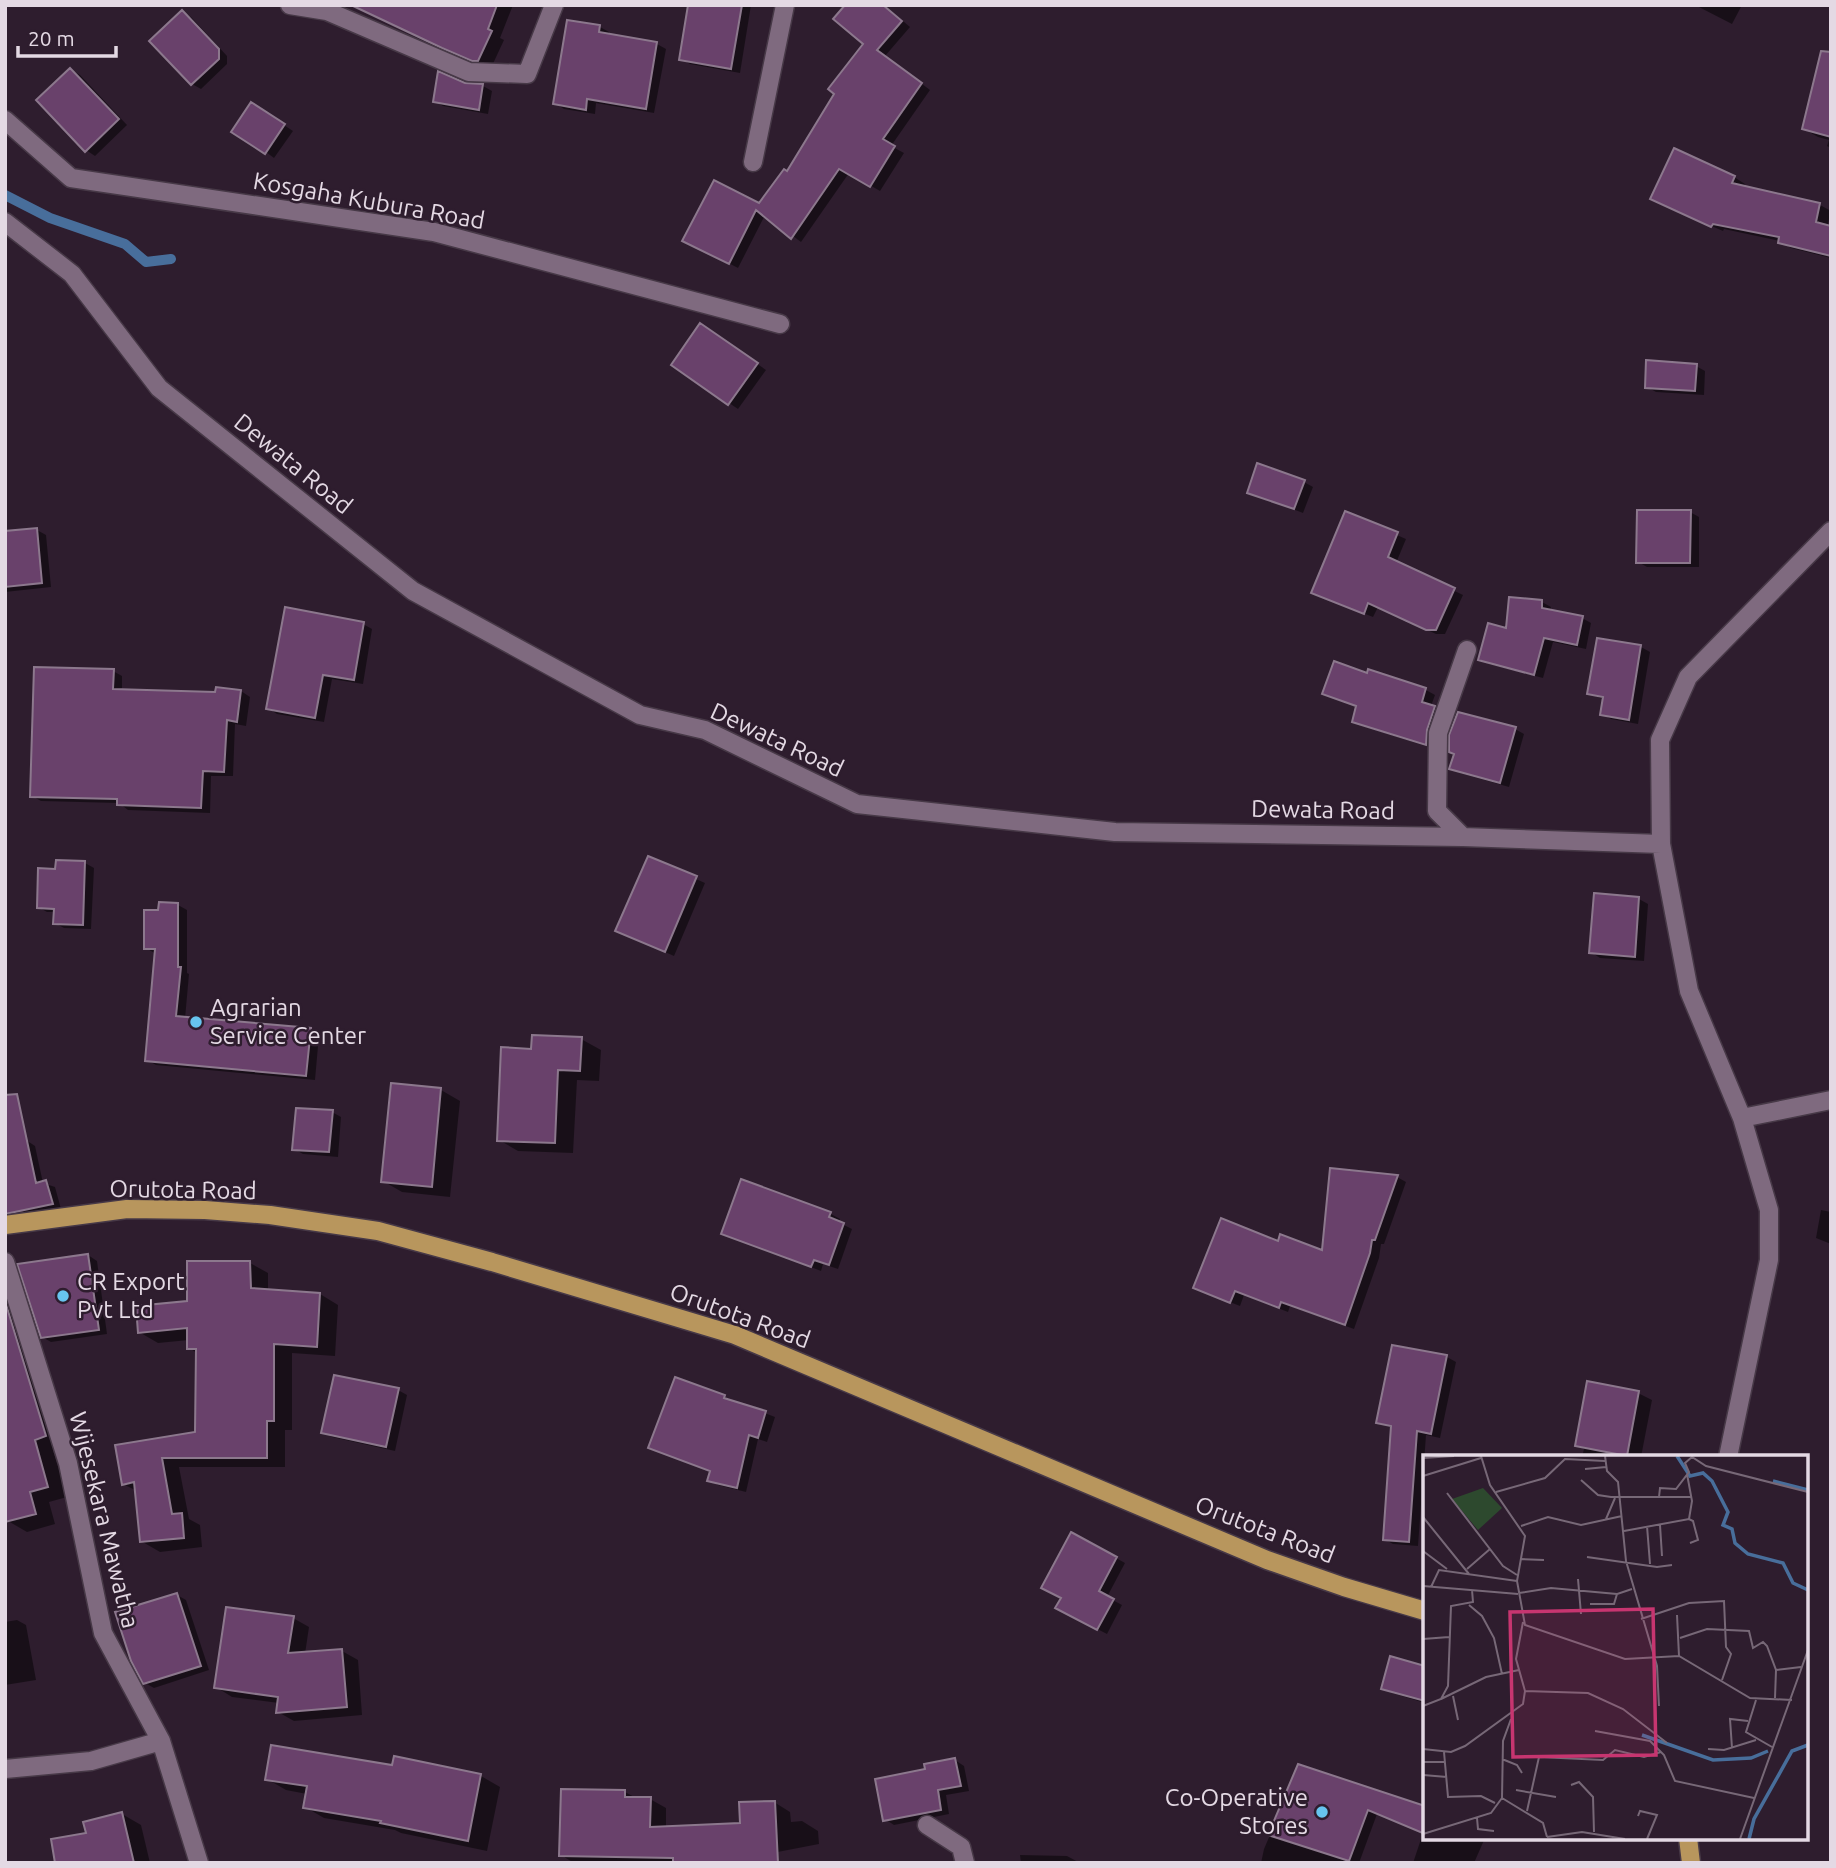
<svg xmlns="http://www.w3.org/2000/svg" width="1836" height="1868" viewBox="0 0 1836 1868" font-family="Ubuntu,sans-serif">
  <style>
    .shadow { fill: #0007 }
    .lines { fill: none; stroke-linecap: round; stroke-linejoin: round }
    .stream { stroke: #486e9b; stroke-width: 10 }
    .building { fill: #69416b; stroke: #8c788d; stroke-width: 2 }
    .minor-casing { stroke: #473947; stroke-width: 21 }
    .primary-casing { stroke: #473947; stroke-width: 21 }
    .minor { stroke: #7f6a7f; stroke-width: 18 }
    .primary { stroke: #b8965d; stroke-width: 18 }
    .poi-dot { fill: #67c4ef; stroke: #2e1d2e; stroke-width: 2.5 }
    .labels { text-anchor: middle; stroke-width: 5; stroke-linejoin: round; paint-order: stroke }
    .street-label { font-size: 24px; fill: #e4d9e4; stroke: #2e1d2e }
    .poi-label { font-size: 24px; fill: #e4d9e4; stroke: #2e1d2e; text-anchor: start }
    .inset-river { fill: none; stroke: #486e9b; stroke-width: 3.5 }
    .inset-road { fill: none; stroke: #776877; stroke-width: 2 }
    .view { fill: #c73570; fill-opacity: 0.15; stroke: #c73570; stroke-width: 3.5 }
    .inset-edge { fill: none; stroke: #e4d9e4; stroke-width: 3.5 }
  </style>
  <rect width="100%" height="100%" fill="#2e1d2e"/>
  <path class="shadow" d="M 373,5 L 513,5 L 500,38 L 504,40 L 491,68 L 400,27 Z
    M 690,5 L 751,5 L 740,73 L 690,64 L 681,59 Z
    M 847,5 L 884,5 L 910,27 L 885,56 L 930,90 L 891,146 L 904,153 L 880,191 L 849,173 L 801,242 L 765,215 L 738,268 L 694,245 L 760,205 L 788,173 L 865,43 Z
    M 1695,5 L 1742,5 L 1732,24 Z
    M 182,12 L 191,17 L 227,56 L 227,64 L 201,89 L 192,84 L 151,41 Z
    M 600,27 L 609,32 L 608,36 L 657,44 L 666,49 L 654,113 L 596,103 L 595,114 L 564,109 L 555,103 Z
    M 71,70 L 80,75 L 127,125 L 95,156 L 86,150 Z
    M 1831,82 L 1831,148 L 1827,146 L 1829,140 L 1818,137 L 1804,129 Z
    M 465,84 L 483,86 L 492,91 L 488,114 L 443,106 L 434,101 Z
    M 261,110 L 293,131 L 274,158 L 266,152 Z
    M 1734,177 L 1745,184 L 1743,187 L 1820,205 L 1831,211 L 1827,227 L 1831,228 L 1831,258 L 1791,248 L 1780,241 L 1724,229 L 1723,231 L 1663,205 Z
    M 710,331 L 766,370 L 738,409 L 673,365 Z
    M 1696,366 L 1705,371 L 1704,395 L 1656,392 L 1647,387 Z
    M 1304,482 L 1313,487 L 1303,513 L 1249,492 Z
    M 1690,512 L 1699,517 L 1699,567 L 1647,567 L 1638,562 Z
    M 1346,513 L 1406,539 L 1396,563 L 1463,595 L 1445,634 L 1436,634 L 1378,607 L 1373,617 L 1322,597 Z
    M 37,530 L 46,535 L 51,587 L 5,592 L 5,532 Z
    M 1542,602 L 1551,607 L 1550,612 L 1582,618 L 1591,623 L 1586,649 L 1553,642 L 1543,678 L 1489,664 L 1480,659 L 1508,631 Z
    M 363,624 L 372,629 L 363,684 L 332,679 L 324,722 L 277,714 L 268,708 Z
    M 1599,640 L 1641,647 L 1650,652 L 1638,724 L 1611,719 L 1602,714 L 1605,700 L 1589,693 Z
    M 113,671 L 122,676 L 122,691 L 217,694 L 241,691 L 250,697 L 246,726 L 235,724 L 233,776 L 211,776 L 210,813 L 128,810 L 119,803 L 41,801 L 32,796 Z
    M 1369,672 L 1426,690 L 1435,695 L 1431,706 L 1444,713 L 1435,749 L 1363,726 L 1354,721 L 1358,707 L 1324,694 L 1368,675 Z
    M 1515,729 L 1524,734 L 1509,787 L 1460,773 L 1452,768 Z
    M 649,858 L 705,883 L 674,956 L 627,935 Z
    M 57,862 L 85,863 L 94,868 L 91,929 L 64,928 L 55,923 L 55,912 L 47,912 L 38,907 L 56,870 Z
    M 1639,899 L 1648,904 L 1644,961 L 1600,958 L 1591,952 Z
    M 178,905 L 187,910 L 187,973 L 189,974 L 185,1019 L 310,1030 L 319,1035 L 315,1080 L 156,1065 L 147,1060 L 156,954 L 146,948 L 160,912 Z
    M 581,1039 L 601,1050 L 599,1081 L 577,1080 L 573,1153 L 518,1151 L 499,1140 L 533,1051 Z
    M 393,1085 L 441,1090 L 460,1101 L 450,1197 L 402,1192 L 383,1181 Z
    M 332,1112 L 341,1117 L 338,1157 L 303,1154 L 294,1149 Z
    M 26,1140 L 35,1146 L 43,1183 L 55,1187 L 61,1209 L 30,1216 L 21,1210 Z
    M 1397,1177 L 1406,1182 L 1384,1244 L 1381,1244 L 1379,1258 L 1354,1329 L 1290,1306 L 1288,1312 L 1244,1295 L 1240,1306 L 1204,1292 L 1279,1243 L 1323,1252 Z
    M 742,1182 L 831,1214 L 840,1219 L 838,1222 L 852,1229 L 838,1269 L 823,1264 L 821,1271 L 724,1233 Z
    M 1821,1210 L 1831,1212 L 1831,1244 L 1816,1238 Z
    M 88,1255 L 97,1261 L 107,1334 L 51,1342 L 42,1337 Z
    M 250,1263 L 268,1273 L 268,1291 L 320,1294 L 338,1305 L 335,1356 L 292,1353 L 292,1430 L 285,1430 L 285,1467 L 179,1467 L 189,1519 L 200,1525 L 202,1547 L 160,1552 L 141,1541 L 137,1491 L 123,1484 L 197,1433 L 197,1353 L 189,1348 L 189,1340 L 158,1343 L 139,1332 Z
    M 5,1276 L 64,1447 L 53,1450 L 67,1497 L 49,1502 L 55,1524 L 27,1532 L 8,1521 L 5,1515 Z
    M 1393,1347 L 1447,1357 L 1456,1362 L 1440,1438 L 1426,1435 L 1418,1546 L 1393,1544 L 1384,1539 L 1393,1428 L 1378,1422 Z
    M 398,1390 L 407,1395 L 395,1451 L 332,1437 L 323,1432 Z
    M 1638,1393 L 1652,1400 L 1641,1457 L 1582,1457 L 1584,1449 L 1577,1445 Z
    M 724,1397 L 775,1417 L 767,1442 L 758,1439 L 746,1492 L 718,1485 L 709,1480 L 711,1472 L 650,1448 Z
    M 1116,1558 L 1125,1563 L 1107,1597 L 1122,1605 L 1107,1634 L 1066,1613 Z
    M 177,1595 L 186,1600 L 209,1670 L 154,1688 L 145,1683 Z
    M 293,1618 L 309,1627 L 305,1654 L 342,1651 L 358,1660 L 362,1715 L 294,1721 L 278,1712 L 279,1703 L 232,1697 L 216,1687 Z
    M 17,1620 L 26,1625 L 36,1680 L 5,1685 L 5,1622 Z
    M 1425,1667 L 1425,1703 L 1392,1693 L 1383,1688 Z
    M 395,1758 L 481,1776 L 500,1787 L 487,1851 L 401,1833 L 395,1830 L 324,1818 L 305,1807 L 307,1794 L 286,1790 L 267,1779 L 393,1767 Z
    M 955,1760 L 964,1766 L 969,1791 L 946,1795 L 949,1814 L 894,1825 L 885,1819 L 927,1771 Z
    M 1299,1767 L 1420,1806 L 1425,1796 L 1425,1838 L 1485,1838 L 1474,1863 L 1413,1863 L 1423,1833 L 1377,1814 L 1359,1863 L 1261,1863 L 1264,1849 Z
    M 625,1792 L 638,1799 L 650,1799 L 666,1808 L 666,1828 L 742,1824 L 774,1802 L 790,1812 L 791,1822 L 802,1821 L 818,1831 L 819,1844 L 721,1863 L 574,1863 L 561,1855 Z
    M 122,1814 L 141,1825 L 150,1863 L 57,1863 L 88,1834 Z
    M 1020,1855 L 1067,1856 L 1080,1863 L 1021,1863 Z"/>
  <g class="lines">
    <path class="stream" d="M 5,195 L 50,218 L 125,244 L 146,262 L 171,259"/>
  </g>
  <path class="building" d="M 351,5 L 497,5 L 488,29 L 492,31 L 478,61 L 472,61 L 442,48 Z
    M 688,5 L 742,5 L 731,69 L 679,60 Z
    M 845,5 L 883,5 L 902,21 L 877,50 L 922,83 L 883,139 L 895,146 L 870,187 L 839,169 L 791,239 L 756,210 L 729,264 L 682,241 L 714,180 L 759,203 L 784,169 L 787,171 L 834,94 L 828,89 L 863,44 L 833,19 Z
    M 182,10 L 219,49 L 219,59 L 191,85 L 149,41 Z
    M 567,20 L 600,25 L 599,32 L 657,42 L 646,109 L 587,99 L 586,110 L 553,104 Z
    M 1821,51 L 1831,52 L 1831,137 L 1802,129 Z
    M 70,68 L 119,119 L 85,152 L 36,100 Z
    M 438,71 L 465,83 L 483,84 L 479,110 L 433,102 Z
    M 251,102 L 285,124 L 265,154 L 231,132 Z
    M 1674,148 L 1735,176 L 1732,183 L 1820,203 L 1816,222 L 1831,226 L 1831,256 L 1778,243 L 1779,237 L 1713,224 L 1711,227 L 1650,199 Z
    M 700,323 L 758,363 L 728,405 L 671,365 Z
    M 1646,360 L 1697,364 L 1695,391 L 1645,388 Z
    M 1257,463 L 1305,480 L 1294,509 L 1247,493 Z
    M 1637,510 L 1691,510 L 1690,563 L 1636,563 Z
    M 1345,511 L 1398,532 L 1388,557 L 1455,588 L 1436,630 L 1426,630 L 1368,603 L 1364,614 L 1311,593 Z
    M 37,528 L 42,583 L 5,587 L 5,531 Z
    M 1509,597 L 1542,600 L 1542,608 L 1583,616 L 1577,645 L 1544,638 L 1534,675 L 1478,660 L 1488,623 L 1506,628 Z
    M 285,607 L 364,622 L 354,680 L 323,675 L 315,718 L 266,709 Z
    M 1597,638 L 1641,645 L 1629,720 L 1600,715 L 1603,697 L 1587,694 Z
    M 1334,661 L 1367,673 L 1368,669 L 1426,688 L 1422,702 L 1435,706 L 1427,730 L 1426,745 L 1352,722 L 1356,706 L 1322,694 Z
    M 34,667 L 114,669 L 113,689 L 215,692 L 216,687 L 241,690 L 237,722 L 227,720 L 224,772 L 203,771 L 201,808 L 117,805 L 117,799 L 30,797 Z
    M 1458,712 L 1516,727 L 1500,783 L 1449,769 L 1454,754 L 1449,752 L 1449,735 Z
    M 648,856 L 697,876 L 665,952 L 615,931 Z
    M 56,860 L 85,861 L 83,925 L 53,924 L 54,909 L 37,908 L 38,868 L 55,869 Z
    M 1594,893 L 1639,897 L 1635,957 L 1589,953 Z
    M 159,902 L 178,903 L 178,967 L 181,967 L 176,1016 L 311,1028 L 306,1076 L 145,1061 L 155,949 L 144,949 L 144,910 L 158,910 Z
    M 532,1035 L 582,1037 L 580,1071 L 558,1070 L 555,1143 L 497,1141 L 501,1047 L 531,1049 Z
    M 391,1083 L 441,1088 L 432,1187 L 381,1182 Z
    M 17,1094 L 36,1183 L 46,1180 L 53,1204 L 5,1214 L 5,1095 Z
    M 296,1108 L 333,1110 L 329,1152 L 292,1150 Z
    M 1330,1168 L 1398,1175 L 1375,1240 L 1372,1240 L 1370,1253 L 1345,1325 L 1281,1302 L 1279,1308 L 1235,1291 L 1230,1303 L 1193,1288 L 1221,1218 L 1278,1241 L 1280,1234 L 1322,1250 Z
    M 741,1179 L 831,1212 L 829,1217 L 844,1223 L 829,1265 L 814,1260 L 811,1267 L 721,1234 Z
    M 88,1254 L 99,1330 L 41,1338 L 17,1264 Z
    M 187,1261 L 250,1261 L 251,1288 L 320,1293 L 317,1347 L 274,1344 L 274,1421 L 267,1421 L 267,1458 L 162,1458 L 172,1514 L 182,1513 L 184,1538 L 140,1542 L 134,1482 L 122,1485 L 115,1445 L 195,1432 L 196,1349 L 187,1349 L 187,1328 L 138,1333 L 136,1306 L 187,1301 Z
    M 5,1301 L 46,1436 L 35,1440 L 48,1487 L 30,1492 L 36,1514 L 5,1522 Z
    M 1392,1345 L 1447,1355 L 1431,1434 L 1417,1431 L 1409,1542 L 1383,1540 L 1391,1426 L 1376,1423 Z
    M 334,1375 L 399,1388 L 386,1447 L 321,1433 Z
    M 675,1377 L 725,1395 L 724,1398 L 766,1411 L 758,1438 L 749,1435 L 737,1488 L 707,1481 L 710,1471 L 648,1448 Z
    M 1587,1381 L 1639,1391 L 1627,1456 L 1575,1446 Z
    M 1071,1532 L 1117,1557 L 1099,1591 L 1114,1599 L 1097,1630 L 1055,1608 L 1061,1598 L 1041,1588 Z
    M 177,1593 L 201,1666 L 143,1684 L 131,1661 L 115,1612 Z
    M 226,1607 L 294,1616 L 288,1653 L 342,1649 L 347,1707 L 276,1713 L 278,1697 L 214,1688 Z
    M 1390,1656 L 1425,1666 L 1425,1701 L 1381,1689 Z
    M 271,1745 L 392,1765 L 394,1756 L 481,1774 L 468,1841 L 380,1823 L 381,1821 L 303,1808 L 307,1786 L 265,1780 Z
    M 955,1758 L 961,1786 L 938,1790 L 941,1810 L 883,1821 L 875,1779 L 925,1769 L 924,1764 Z
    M 1298,1764 L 1425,1806 L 1425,1834 L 1368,1810 L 1349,1861 L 1268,1835 Z
    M 561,1789 L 625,1790 L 625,1797 L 651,1797 L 650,1827 L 740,1823 L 739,1802 L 775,1801 L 778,1863 L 673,1863 L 673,1858 L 559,1856 Z
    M 122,1812 L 134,1863 L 55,1863 L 51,1839 L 86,1833 L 83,1822 Z"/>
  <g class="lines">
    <defs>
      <path id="minor" d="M 290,5 L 327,11 L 469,72 L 527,74 L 554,5
        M 5,120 L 71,178 L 434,232 L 780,324
        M 753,162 L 785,5
        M 5,222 L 72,274 L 159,388 L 413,591 L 640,715 L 705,730 L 857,804 L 1115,832 L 1463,837 L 1661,844
        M 1463,837 L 1437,811 L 1438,733 L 1467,650
        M 1742,1118 L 1831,1100
        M 5,1262 L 68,1463 L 103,1633 L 161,1741 L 199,1863
        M 1728,1457 L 1769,1260 L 1769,1210 L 1742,1118 L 1689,991 L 1661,844 L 1660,740 L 1688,677 L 1831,531
        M 5,1769 L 91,1761 L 161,1741
        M 927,1825 L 961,1847 L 965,1863"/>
      <path id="primary" d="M 5,1225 L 127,1209 L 205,1210 L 270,1215 L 378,1231 L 492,1262 L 735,1335 L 1267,1560 L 1344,1587 L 1425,1611
        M 1688,1838 L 1691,1863"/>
    </defs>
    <use href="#minor" class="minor-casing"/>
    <use href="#primary" class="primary-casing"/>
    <use href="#minor" class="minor"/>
    <use href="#primary" class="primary"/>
  </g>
  <g class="poi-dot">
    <circle cx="196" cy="1022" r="7"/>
    <circle cx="63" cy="1296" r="7"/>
    <circle cx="1322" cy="1812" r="7"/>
  </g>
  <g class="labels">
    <g class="street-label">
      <text transform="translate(369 201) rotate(10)" y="8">Kosgaha Kubura Road</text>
      <text transform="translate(293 464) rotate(39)" y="8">Dewata Road</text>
      <text transform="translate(777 740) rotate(25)" y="8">Dewata Road</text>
      <text transform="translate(1323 810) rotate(1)" y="8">Dewata Road</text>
      <text transform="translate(183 1190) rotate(1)" y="8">Orutota Road</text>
      <text transform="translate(740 1316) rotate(20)" y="8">Orutota Road</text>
      <text transform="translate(104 1520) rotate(76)" y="8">Wijesekara Mawatha</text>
      <text transform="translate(1265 1530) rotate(21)" y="8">Orutota Road</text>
    </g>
    <g class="poi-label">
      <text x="210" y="1016">Agrarian<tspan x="210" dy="28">Service Center</tspan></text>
      <text x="77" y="1290">CR Export<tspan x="77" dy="28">Pvt Ltd</tspan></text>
      <text x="1308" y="1806" text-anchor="end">Co-Operative<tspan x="1308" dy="28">Stores</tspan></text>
    </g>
  </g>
  <g transform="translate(1423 1455)">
    <rect width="385" height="385" fill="#2e1d2e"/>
    <path d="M 60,33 L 79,53 L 55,75 L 29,44 Z" fill="#2d492e"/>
    <path class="inset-river" d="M 254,1 L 267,21 L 280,18 L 289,26 L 305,57 L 300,70 L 309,74 L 312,88 L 325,99 L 360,108 L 370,128 L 385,135M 350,26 L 385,35M 219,280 L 290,305 L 328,303 L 345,296M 326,384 L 331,364 L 369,296 L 385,290"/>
    <path class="inset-road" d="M 58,1 L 67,30 L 102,81 L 94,126 L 102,170 L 202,204 L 256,201 L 327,243 L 369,245M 182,1 L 184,16 L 195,27 L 203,106 L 234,211 L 236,251M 0,3 L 31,1M 162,14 L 183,12M 264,19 L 269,46 L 266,64M 0,21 L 58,3M 158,25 L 175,40 L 188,42 L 268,42M 73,37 L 122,23 L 142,4 L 182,6M 24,38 L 80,111 L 94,120M 236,42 L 237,33 L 253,34 L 266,17 L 262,8 L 269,2 L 283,11 L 385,37M 0,62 L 46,119M 183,64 L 192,43M 237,70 L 239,101M 98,71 L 125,62 L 158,70 L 199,61M 224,71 L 227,109M 201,76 L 266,64 L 270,66 L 275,85 L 267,88M 0,96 L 24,114M 164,102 L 234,112 L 249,110M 97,104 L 121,105M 44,114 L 67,94M 155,124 L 158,159M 0,131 L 95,139M 8,132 L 16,115 L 94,126M 96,138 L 128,133 L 194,139M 167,149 L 191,149 L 194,139 L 209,134M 46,150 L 59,161 L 71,183 L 79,219M 254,160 L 256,201M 218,164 L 266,148 L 301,146 L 303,192 L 308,199 L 299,225M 257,183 L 284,174 L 326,176 L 330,193 L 340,187 L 344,191 L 353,215 L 352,243M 0,184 L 26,182M 353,215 L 378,212M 102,236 L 165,238 L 200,254 L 244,288M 30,241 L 35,265M 18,244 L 63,222 L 96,215M 333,245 L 323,277 L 349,292M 0,251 L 18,244 L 25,231 L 28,151 L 50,147 L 49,135M 172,276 L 227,286 L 241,300 L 252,326 L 331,343M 309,293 L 307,264 L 325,266M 0,294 L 28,297 L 42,291 L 100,249 L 102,236 L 93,204 L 100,167M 285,294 L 301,295 L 333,285M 21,297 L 25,342 L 58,341 L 72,348M 79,304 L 94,310 L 99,318M 0,307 L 22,307M 0,320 L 24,322M 148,330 L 156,327 L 170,342 L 171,377M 93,335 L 133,342M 79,343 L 80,286 L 88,264M 79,343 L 120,368 L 124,382M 104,356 L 116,302 L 180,305 L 192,295 L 221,302 L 238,297M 215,361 L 217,356 L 234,360 L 224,384M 54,363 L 55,374 L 71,376M 0,379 L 68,358 L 79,343M 124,382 L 159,377 L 202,384M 317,384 L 385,195"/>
    <path class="view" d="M 230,154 L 233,300 L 90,302 L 87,157 Z"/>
    <rect width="385" height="385" class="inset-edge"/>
  </g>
  <rect width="1836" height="1868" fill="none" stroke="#e4d9e4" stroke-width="14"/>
  <path d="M18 46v10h98v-10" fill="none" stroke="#e4d9e4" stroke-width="3.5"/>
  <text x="28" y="46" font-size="21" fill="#e4d9e4" stroke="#2e1d2e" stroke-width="5" paint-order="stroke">20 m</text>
</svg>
